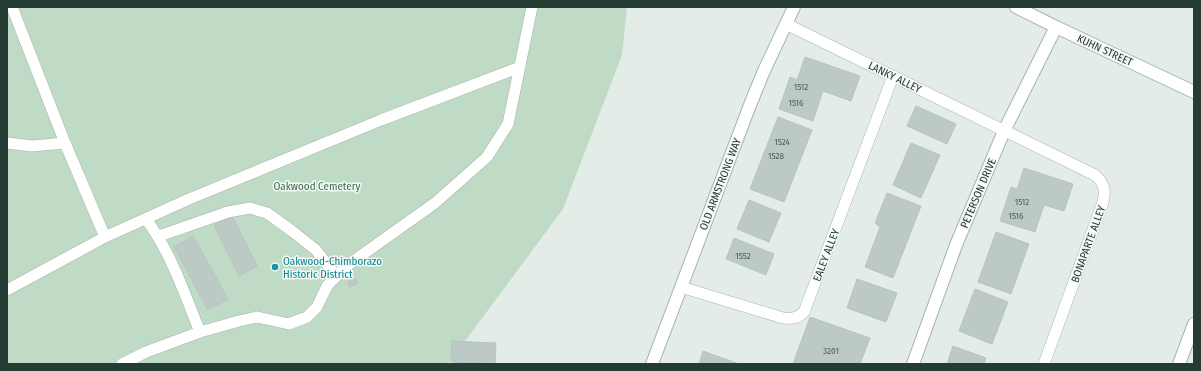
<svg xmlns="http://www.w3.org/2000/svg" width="1201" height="371" viewBox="0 0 1201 371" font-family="'Fira Sans Condensed',sans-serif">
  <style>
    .green { fill: #bfdbc5 }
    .building { fill: #bcc9c4; stroke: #b7c5be }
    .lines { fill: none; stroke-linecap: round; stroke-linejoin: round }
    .lane-casing { stroke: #a7b4ae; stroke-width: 12 }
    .street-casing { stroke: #a7b4ae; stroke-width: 14 }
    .secondary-casing { stroke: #a3b6af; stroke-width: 14 }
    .lane { stroke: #fff; stroke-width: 11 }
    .street { stroke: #fff; stroke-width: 12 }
    .secondary { stroke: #fff; stroke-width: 12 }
    .culture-dot { fill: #0f9aa8; stroke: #f4f9f6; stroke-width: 1.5 }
    .labels { text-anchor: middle; stroke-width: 3; stroke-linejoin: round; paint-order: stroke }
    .number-label { font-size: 9px; fill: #4b5f58 }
    .street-label { font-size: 11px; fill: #253c34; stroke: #f4f9f6 }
    .park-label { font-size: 11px; fill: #336e47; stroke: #f4f9f6 }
    .culture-label { font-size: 11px; fill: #0d838f; stroke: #f4f9f6; text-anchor: start }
  </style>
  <rect width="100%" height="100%" fill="#e4ece8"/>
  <path class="green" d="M 7,7 L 627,7 L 622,55 L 563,209 L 448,364 L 7,364 Z"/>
  <path class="building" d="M 805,57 L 860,76 L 851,101 L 823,91 L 813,121 L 779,109 L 790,77 L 797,80 Z
    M 916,106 L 956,124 L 947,144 L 907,126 Z
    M 778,117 L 812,130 L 784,202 L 750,189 Z
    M 911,143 L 940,155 L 921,198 L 893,185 Z
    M 1024,168 L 1073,184 L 1064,211 L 1044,205 L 1035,232 L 1000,221 L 1011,187 L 1017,189 Z
    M 887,193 L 921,206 L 893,278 L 865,267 L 880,227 L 875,223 Z
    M 749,200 L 781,213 L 769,242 L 737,229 Z
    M 232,216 L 257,266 L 239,276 L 214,225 Z
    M 996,232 L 1029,244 L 1011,294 L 978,282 Z
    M 193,236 L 228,299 L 208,310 L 174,247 Z
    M 734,238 L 774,254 L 766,275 L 726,259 Z
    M 355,278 L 358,283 L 350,287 L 348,282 Z
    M 857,279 L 897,293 L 886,322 L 847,308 Z
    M 975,289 L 1008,302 L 992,344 L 959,331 Z
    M 810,317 L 870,338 L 860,364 L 793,364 Z
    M 452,341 L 496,343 L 495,364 L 451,362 Z
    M 953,346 L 986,358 L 984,364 L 947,364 Z
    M 703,351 L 739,364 L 699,364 Z"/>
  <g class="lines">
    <defs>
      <path id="lane" d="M 12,7 L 65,143 L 105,237
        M 786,24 L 1095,175 C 1104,183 1106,190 1103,202 L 1044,364
        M 7,143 L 32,146 L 65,143
        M 146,219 C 171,253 184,292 200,332
        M 159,236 L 228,212 L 250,208 L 267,213 L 292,231 L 316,250 L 336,276
        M 681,287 L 783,318 C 792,319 798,318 804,312 L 893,76
        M 7,290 L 105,237 L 189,199 L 381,120 L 520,67
        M 122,364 L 146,352 L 200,332 L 239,321 L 257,317 L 289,324 L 307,317 L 317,307 L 327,286 L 345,267 L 435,203 L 487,157 L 508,124 L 532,7"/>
      <path id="street" d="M 1016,7 L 1056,27 L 1194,92
        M 652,364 L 750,105 L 763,73 L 794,7
        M 913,364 L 956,245 L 1004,131 L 1056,27"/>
      <path id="secondary" d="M 1179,364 L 1194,324"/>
    </defs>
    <use href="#lane" class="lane-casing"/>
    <use href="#street" class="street-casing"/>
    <use href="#secondary" class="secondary-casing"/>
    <use href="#lane" class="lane"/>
    <use href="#street" class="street"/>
    <use href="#secondary" class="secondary"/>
  </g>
  <circle class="culture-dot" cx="275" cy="267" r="4"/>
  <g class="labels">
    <g class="number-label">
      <text x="801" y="90">1512</text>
      <text x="796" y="106">1516</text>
      <text x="782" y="145">1524</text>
      <text x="776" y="159">1528</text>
      <text x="1022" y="205">1512</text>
      <text x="1016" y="219">1516</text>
      <text x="743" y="259">1552</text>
      <text x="831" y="354">3201</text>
    </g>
    <g class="street-label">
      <text transform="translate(1105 50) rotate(25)" y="4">KUHN STREET</text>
      <text transform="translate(895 77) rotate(26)" y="4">LANKY ALLEY</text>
      <text transform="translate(720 184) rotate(-69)" y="4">OLD ARMSTRONG WAY</text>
      <text transform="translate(978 193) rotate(-67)" y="4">PETERSON DRIVE</text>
      <text transform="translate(1088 244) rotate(-70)" y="4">BONAPARTE ALLEY</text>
      <text transform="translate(826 255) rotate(-69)" y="4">EALEY ALLEY</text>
    </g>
    <g class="park-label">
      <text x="317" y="190">Oakwood Cemetery</text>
    </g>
    <g class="culture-label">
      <text x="283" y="265">Oakwood-Chimborazo<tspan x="283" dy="13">Historic District</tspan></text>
    </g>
  </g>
  <rect width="1201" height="371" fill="none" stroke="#253c34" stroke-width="16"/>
</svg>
